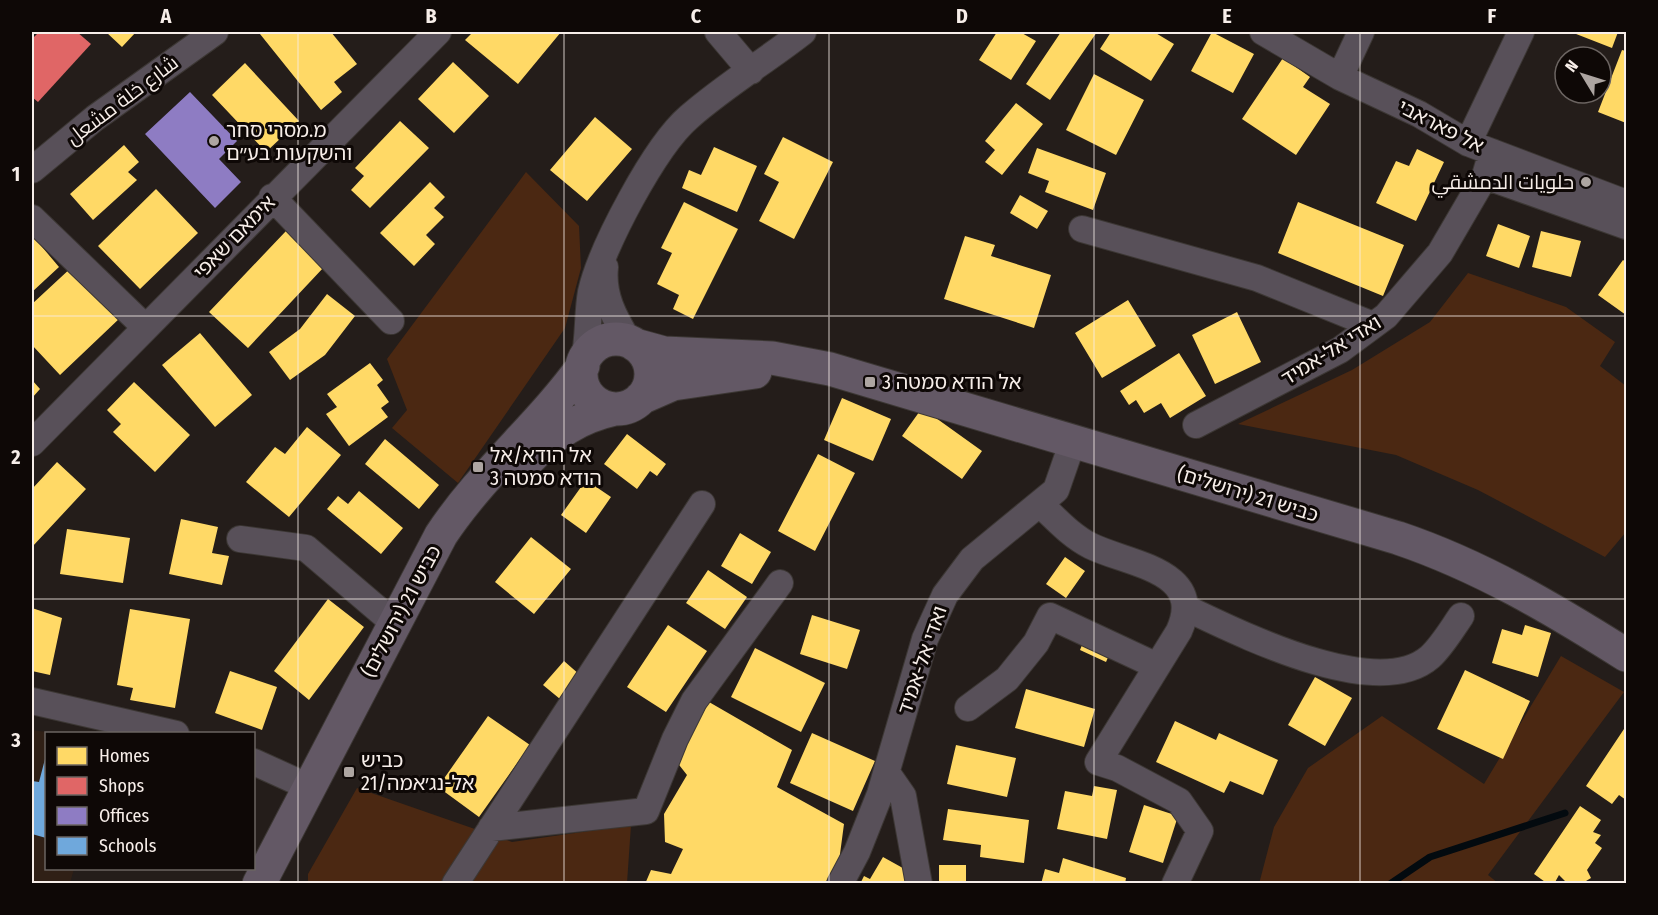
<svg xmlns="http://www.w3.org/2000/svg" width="1658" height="915" viewBox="0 0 1658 915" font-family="'Fira Sans Condensed',Cairo,'Noto Sans Hebrew',sans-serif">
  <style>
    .built { fill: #302016 }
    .green { fill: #4b2812 }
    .homes { fill: #ffd966 }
    .shops { fill: #e06666 }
    .offices { fill: #8e7cc3 }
    .schools { fill: #6fa8dc }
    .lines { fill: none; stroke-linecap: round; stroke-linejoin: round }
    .stream { stroke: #030a0f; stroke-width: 7 }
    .minor-casing { stroke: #3c3734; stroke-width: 28 }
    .major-casing { stroke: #3c3734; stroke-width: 35 }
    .minor { stroke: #585059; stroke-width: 26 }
    .major { stroke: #635865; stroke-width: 33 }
    .grid { fill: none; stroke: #f7eee9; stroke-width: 1.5; stroke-opacity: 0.55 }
    .poi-dot { fill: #ada5a1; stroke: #0e0806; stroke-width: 2 }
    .labels { text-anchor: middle; stroke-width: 6; stroke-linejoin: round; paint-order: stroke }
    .street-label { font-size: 20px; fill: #f7eee9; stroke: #0e0806 }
    .poi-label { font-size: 20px; fill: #f7eee9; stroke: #0e0806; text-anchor: start }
    .neatline { fill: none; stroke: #f7eee9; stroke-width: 2 }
    .grid-label { font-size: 20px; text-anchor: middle; font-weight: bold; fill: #f7eee9 }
  </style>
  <rect width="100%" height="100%" fill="#241d1a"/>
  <path class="built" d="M 32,730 L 54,733 L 46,734 L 46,868 L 74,869 L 70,883 L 32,884 Z"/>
  <path class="green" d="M 526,172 L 579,226 L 581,268 L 565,328 L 458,483 L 392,428 L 407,410 L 387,359 Z
    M 1468,273 L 1566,307 L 1615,342 L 1600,366 L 1626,386 L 1626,532 L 1605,557 L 1478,490 L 1396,455 L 1238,424 L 1352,370 L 1430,322 Z
    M 1561,656 L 1624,692 L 1488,875 L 1498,883 L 1259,884 L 1274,827 L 1308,768 L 1382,716 L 1484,784 Z
    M 357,788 L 512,842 L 631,825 L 627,883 L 308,884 L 308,874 Z"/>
  <path class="homes" d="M 106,32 L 136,32 L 122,47 Z
    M 264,32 L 331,32 L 357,64 L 334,82 L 342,92 L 321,110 L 260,34 Z
    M 473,32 L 561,32 L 518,84 L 465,40 Z
    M 997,32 L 1020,32 L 1036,41 L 1011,80 L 979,60 Z
    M 1061,32 L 1097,32 L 1050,100 L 1026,84 Z
    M 1111,32 L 1154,32 L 1174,44 L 1151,81 L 1100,49 Z
    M 1212,32 L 1254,54 L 1233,93 L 1191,71 Z
    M 1571,32 L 1618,32 L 1612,48 Z
    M 1622,50 L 1626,51 L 1626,123 L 1598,112 Z
    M 1283,58 L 1310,77 L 1303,87 L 1330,104 L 1296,155 L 1242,119 Z
    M 453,62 L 489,96 L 454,133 L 418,99 Z
    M 245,63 L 299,121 L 266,152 L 212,95 Z
    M 1094,74 L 1144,100 L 1116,155 L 1066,130 Z
    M 1016,103 L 1043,124 L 1002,175 L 985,162 L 995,150 L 985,141 Z
    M 595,117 L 632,149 L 587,201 L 550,170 Z
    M 400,121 L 429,148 L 370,208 L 351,190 L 364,176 L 355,168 Z
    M 783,137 L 833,162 L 794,239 L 759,221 L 779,182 L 764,174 Z
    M 124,145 L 139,162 L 128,172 L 137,180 L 93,220 L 70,194 Z
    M 714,147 L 757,166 L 737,212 L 682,188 L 689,170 L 701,175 Z
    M 1037,148 L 1106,173 L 1093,210 L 1045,192 L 1049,181 L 1028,173 Z
    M 1417,149 L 1444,162 L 1416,221 L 1376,203 L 1396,161 L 1409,166 Z
    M 430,182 L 445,197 L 434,208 L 444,217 L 426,235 L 435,244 L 414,266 L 380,233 Z
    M 156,189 L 198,233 L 140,289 L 98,246 Z
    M 1020,195 L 1048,211 L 1037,229 L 1010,213 Z
    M 684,202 L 738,229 L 693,319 L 673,309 L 679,295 L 657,284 L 672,253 L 661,248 Z
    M 1298,202 L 1404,245 L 1383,296 L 1278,253 Z
    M 1498,224 L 1530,236 L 1519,268 L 1486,256 Z
    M 286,231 L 324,267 L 248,348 L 209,312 Z
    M 1541,231 L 1581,241 L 1571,277 L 1532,267 Z
    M 32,235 L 59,267 L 32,292 Z
    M 965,236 L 995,245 L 991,256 L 1051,275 L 1034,328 L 944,299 Z
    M 1623,260 L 1626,262 L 1626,315 L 1598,295 Z
    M 73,266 L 121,317 L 60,375 L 32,345 L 32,304 Z
    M 327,294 L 355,316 L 325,355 L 290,380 L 269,352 L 300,329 Z
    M 1128,300 L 1156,346 L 1102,378 L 1075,333 Z
    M 1237,312 L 1261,362 L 1215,384 L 1192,335 Z
    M 200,333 L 252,395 L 215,427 L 162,365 Z
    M 1179,353 L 1206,396 L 1170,418 L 1161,403 L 1144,413 L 1136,400 L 1129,405 L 1120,391 Z
    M 370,363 L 383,380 L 377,385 L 389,402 L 381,408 L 388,417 L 349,446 L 326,414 L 337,407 L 327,394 Z
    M 32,380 L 40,389 L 32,398 Z
    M 134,382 L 190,435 L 155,472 L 113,432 L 121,424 L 107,410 Z
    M 842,398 L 891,419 L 873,461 L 824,440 Z
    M 922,408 L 982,451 L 962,479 L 902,436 Z
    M 307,427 L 341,455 L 289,517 L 246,482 L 275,447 L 285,454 Z
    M 627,434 L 666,464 L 657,476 L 650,471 L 637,489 L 604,464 Z
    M 385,439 L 439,485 L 419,509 L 365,464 Z
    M 818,454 L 855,473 L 815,551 L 778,531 Z
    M 57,462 L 86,489 L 32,547 L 32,489 Z
    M 586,480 L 611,497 L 586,533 L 561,515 Z
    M 359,491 L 403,528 L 381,554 L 327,509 L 338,496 L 348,504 Z
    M 181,519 L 218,527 L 212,553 L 229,556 L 222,585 L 169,574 Z
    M 67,529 L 130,538 L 123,583 L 60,574 Z
    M 740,533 L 771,552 L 752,584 L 721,566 Z
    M 531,537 L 571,569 L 534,614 L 495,582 Z
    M 1065,557 L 1085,571 L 1066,598 L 1046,584 Z
    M 708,570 L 747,597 L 725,629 L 686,603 Z
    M 328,599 L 364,627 L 309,700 L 274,671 Z
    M 32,608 L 62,618 L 50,675 L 32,671 Z
    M 130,609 L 190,619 L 175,708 L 130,700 L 133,688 L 117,685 Z
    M 812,615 L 860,630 L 847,669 L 800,654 Z
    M 668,625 L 707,651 L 666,712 L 627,687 Z
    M 1525,625 L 1551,633 L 1538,677 L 1492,663 L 1502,629 L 1522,635 Z
    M 1086,635 L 1113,646 L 1106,662 L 1080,650 Z
    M 755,648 L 825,683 L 801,732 L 731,697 Z
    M 564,661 L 580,675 L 560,699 L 543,685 Z
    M 1465,670 L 1530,701 L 1503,759 L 1437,729 Z
    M 230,671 L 277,687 L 262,730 L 215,713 Z
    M 1315,677 L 1352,698 L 1325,746 L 1288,725 Z
    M 1026,689 L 1095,709 L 1084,747 L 1015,728 Z
    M 709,702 L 792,750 L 777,787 L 844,824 L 838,869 L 830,884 L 645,884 L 651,870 L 671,874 L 683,849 L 665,842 L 664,814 L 687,775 L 676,761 Z
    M 488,716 L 530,745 L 479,817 L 438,787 Z
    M 1175,721 L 1216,740 L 1219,733 L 1278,760 L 1263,795 L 1230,781 L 1224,793 L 1156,762 Z
    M 1626,726 L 1626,800 L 1619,795 L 1612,804 L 1586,786 Z
    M 812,733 L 875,761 L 853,811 L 790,783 Z
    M 956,745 L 1016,758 L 1007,797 L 947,784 Z
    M 1094,786 L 1117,790 L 1107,839 L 1057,829 L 1065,791 L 1092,796 Z
    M 1144,805 L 1178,816 L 1163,863 L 1129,852 Z
    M 1580,806 L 1601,820 L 1593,832 L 1601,835 L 1595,843 L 1602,848 L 1587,870 L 1591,878 L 1581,884 L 1568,884 L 1559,875 L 1554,884 L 1548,884 L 1534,874 Z
    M 948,809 L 1029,820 L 1024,863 L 980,857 L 981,845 L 943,840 Z
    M 883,857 L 910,872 L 903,884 L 860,884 L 864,876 L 870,879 Z
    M 1063,858 L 1126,878 L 1125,884 L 1041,884 L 1045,869 L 1059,873 Z
    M 939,865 L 966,865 L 966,884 L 939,884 Z"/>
  <path class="shops" d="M 39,32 L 77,32 L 91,44 L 38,102 L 32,97 L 32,39 Z"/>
  <path class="offices" d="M 190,92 L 237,141 L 219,159 L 241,182 L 215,208 L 145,134 Z"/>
  <path class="schools" d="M 45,759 L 46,760 L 46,838 L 32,834 L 34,822 L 32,821 L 32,781 L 39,782 Z"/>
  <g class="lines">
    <path class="stream" d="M 1390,884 L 1430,857 L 1565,813"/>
    <defs>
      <path id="minor" d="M 718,32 L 751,71
        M 1263,32 L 1340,77 L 1419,114 L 1468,143 L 1626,203
        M 1340,77 L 1361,32
        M 1468,143 L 1521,32
        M 32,170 L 95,118 L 215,32
        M 1485,176 L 1626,226
        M 272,197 L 391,321
        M 32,218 L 145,327
        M 1082,229 L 1257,278 L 1373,325
        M 605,267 C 602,295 614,317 628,340
        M 584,360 C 589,338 587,314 591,292 C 601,248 655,146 689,117 C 724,86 766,61 803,32
        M 1196,425 L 1340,350 L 1386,316 L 1440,253 L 1485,176 L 1492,152
        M 32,443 L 438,32
        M 1040,504 C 1056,519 1071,536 1091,546 C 1130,565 1206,570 1179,631 L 1098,762 L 1117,768 L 1179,801 L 1200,831 L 1175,884
        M 240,539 L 306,548 L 394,623
        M 1186,608 C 1239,633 1377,703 1430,657 C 1442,646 1452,629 1461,616
        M 32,701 L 176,734
        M 968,708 L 1007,679 L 1036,643 L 1050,616 L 1157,666
        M 254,762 L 309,787
        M 887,773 L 903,796 L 919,884
        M 491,828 L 646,811 L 675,739 L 694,701 L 780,583
        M 455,884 L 702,504
        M 840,884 L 857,852 L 880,794 L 925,639 L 945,595 L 972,559 L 1056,490 L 1073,441"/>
      <path id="major" d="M581 374a35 35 0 1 1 70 0a35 35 0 1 1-70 0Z
        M 635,345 L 664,353 L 772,358 L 830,369 L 1398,538 C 1481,566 1553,609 1626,655
        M 641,398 L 673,384 L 755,372
        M 528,460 C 553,434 579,417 615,409
        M 259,884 L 441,535 C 482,473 540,426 583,366"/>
    </defs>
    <use href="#minor" class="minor-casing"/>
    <use href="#major" class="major-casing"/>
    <use href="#minor" class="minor"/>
    <use href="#major" class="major"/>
  </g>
  <path class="grid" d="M 298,32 L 298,884M 564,32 L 564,884M 829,32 L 829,884M 1094,32 L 1094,884M 1360,32 L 1360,884M 32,316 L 1626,316M 32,599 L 1626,599"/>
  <g class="poi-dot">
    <circle cx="214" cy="141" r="6"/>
    <circle cx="1586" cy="182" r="6"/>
    <rect x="864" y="376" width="12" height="12" rx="3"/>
    <rect x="472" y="461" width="12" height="12" rx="3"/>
    <rect x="343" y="766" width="12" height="12" rx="3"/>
  </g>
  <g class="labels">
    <g class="street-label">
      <text transform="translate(122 100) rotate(-37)" y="7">شارع خلة مشعل</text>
      <text transform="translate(1441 126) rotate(27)" y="7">אל פאראבי</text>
      <text transform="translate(234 237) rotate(-46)" y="7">אימאם שאפי</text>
      <text transform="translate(1331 350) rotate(-32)" y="7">ואדי אל-אמיד</text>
      <text transform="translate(1248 494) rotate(17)" y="7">כביש 21 (ירושלים)</text>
      <text transform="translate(401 611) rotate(-62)" y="7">כביש 21 (ירושלים)</text>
      <text transform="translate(922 660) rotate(-71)" y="7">ואדי אל-אמיד</text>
    </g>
    <g class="poi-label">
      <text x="226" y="137">מ.מסרי סחר<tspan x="226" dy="23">והשקעות בע״ם</tspan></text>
      <text x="1574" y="189" text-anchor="end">حلويات الدمشقي</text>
      <text x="882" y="389">אל הודא סמטה 3</text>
      <text x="490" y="462">אל הודא/אל<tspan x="490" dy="23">הודא סמטה 3</tspan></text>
      <text x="361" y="767">כביש<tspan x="361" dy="23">21/אל-נג׳אמה</tspan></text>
    </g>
  </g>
  <rect width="1658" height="915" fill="none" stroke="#0e0806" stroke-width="66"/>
  <rect x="45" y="732" width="210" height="138" fill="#0e0806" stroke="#6b6461" stroke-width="1.5"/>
  <rect x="57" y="747" width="30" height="18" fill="#ffd966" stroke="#6b6461" stroke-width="1.5"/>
  <text x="99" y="762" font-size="18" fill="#f7eee9">Homes</text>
  <rect x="57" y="777" width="30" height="18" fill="#e06666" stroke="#6b6461" stroke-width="1.5"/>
  <text x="99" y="792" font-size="18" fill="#f7eee9">Shops</text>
  <rect x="57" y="807" width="30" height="18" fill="#8e7cc3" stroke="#6b6461" stroke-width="1.5"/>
  <text x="99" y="822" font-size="18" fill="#f7eee9">Offices</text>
  <rect x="57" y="837" width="30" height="18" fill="#6fa8dc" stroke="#6b6461" stroke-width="1.5"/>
  <text x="99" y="852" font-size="18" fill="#f7eee9">Schools</text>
  <g transform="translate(1583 75) rotate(308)"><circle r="28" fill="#0e0806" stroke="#6b6461" stroke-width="1.5"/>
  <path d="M0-4.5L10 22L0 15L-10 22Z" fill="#ada5a1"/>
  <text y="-9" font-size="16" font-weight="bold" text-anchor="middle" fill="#f7eee9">N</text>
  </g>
  <rect x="33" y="33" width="1592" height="849" class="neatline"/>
  <g class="grid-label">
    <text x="166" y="23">A</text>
    <text x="431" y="23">B</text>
    <text x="696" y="23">C</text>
    <text x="962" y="23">D</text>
    <text x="1227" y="23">E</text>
    <text x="1492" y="23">F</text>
    <text x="16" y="181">1</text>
    <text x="16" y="464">2</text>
    <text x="16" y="747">3</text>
  </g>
</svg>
